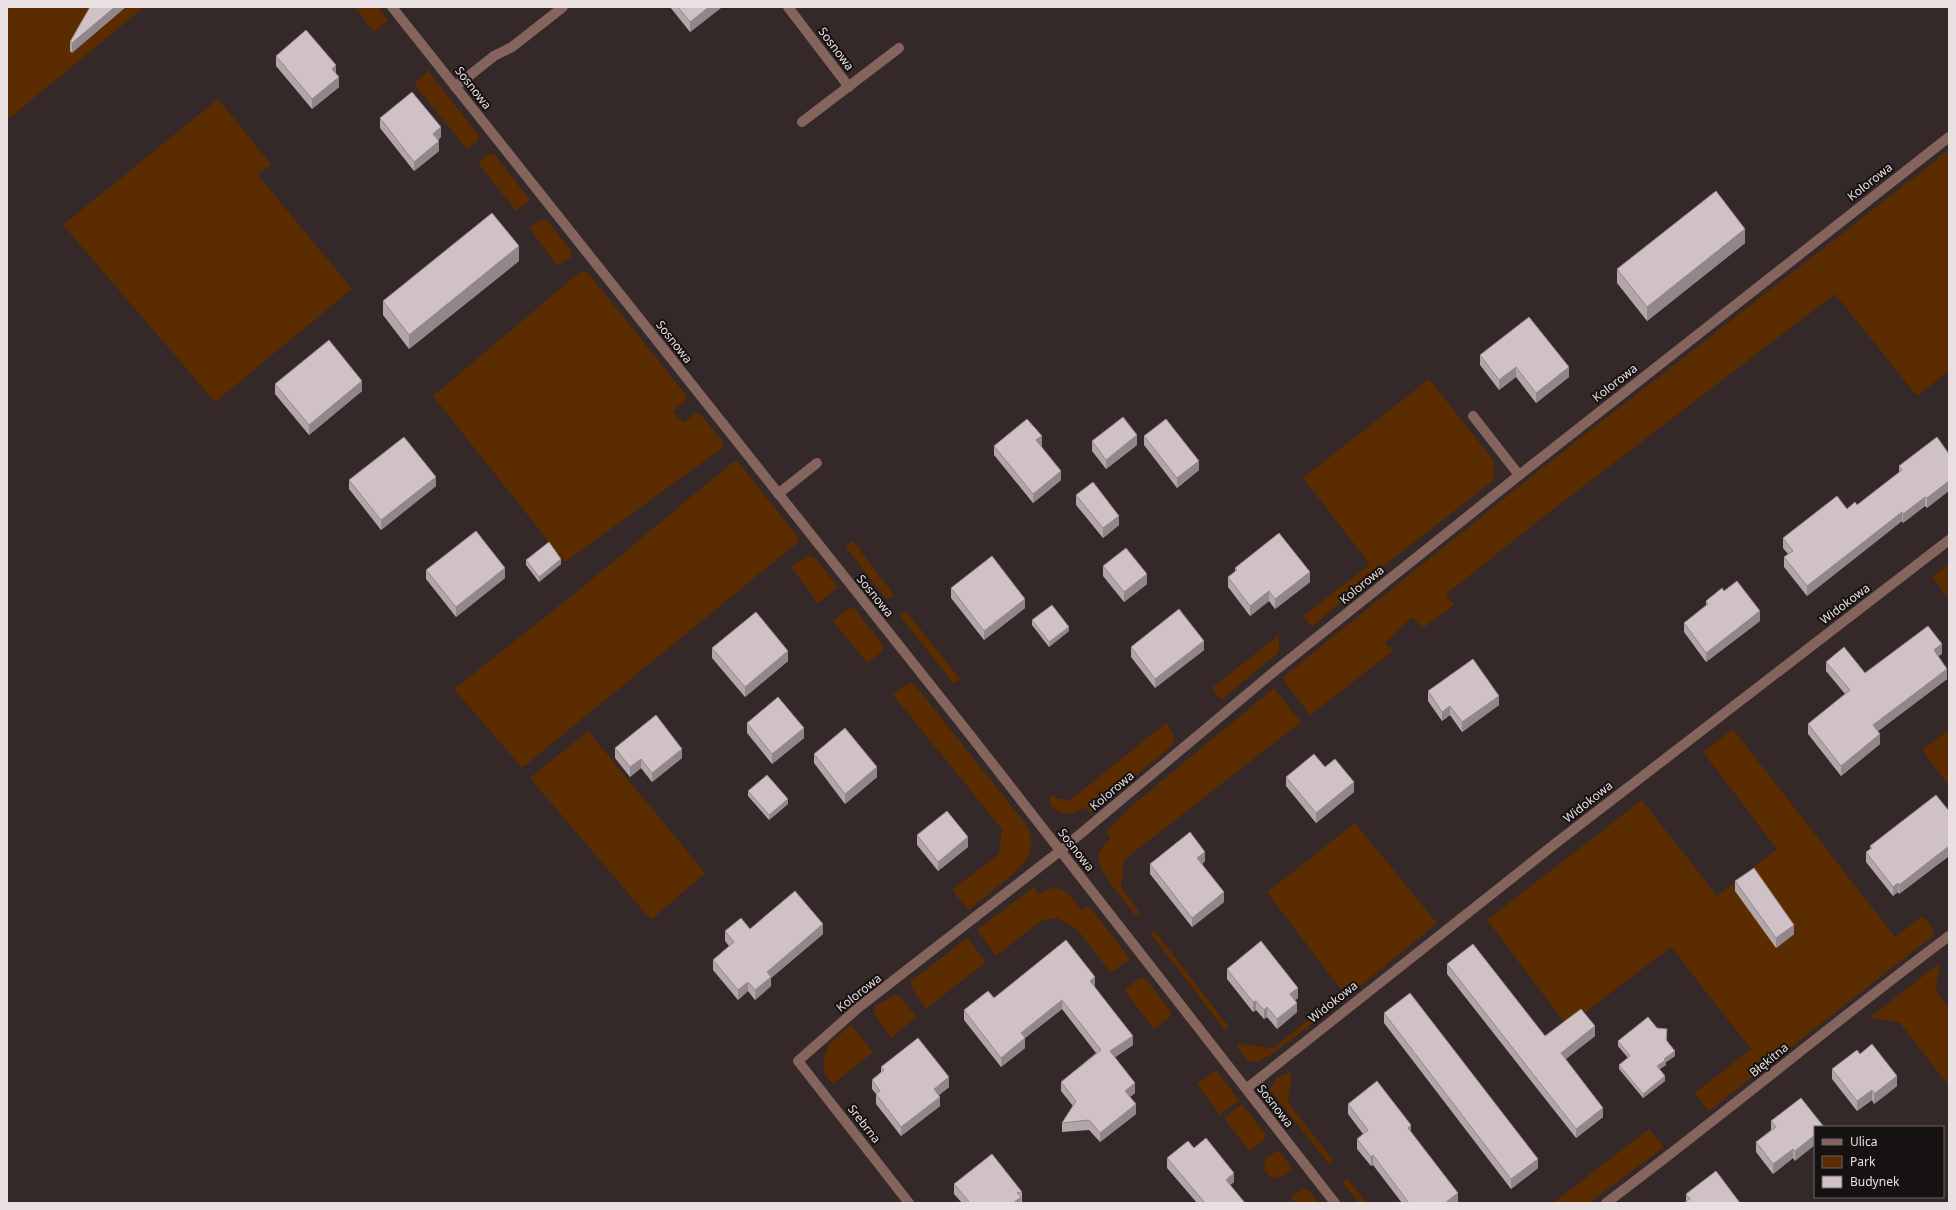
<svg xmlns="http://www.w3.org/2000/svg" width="1956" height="1210" viewBox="0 0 1956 1210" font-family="'Noto Sans',sans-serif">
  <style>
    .green { fill: #5b2c00 }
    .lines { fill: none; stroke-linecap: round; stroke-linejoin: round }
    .minor { stroke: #84645c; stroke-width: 10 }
    .wall { fill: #b2a6a9 }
    .shaded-wall { fill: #91878a }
    .building { fill: #cfc1c5; stroke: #91878a }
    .labels { text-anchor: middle; stroke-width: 4; stroke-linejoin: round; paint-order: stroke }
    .street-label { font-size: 12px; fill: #e9e1e1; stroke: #171212 }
  </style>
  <rect width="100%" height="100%" fill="#342828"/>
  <path class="green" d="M 7,7 L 142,7 L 143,8 L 7,120 Z
    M 354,7 L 378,7 L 388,20 L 374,32 Z
    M 428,71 L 479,136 L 478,141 L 467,149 L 414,84 Z
    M 218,99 L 271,164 L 258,175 L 352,289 L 215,402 L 63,225 Z
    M 1949,150 L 1949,371 L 1917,396 L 1835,294 L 1556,507 L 1446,594 L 1454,605 L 1423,628 L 1412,617 L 1385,643 L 1393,651 L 1310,715 L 1282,678 L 1532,476 Z
    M 490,153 L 495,155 L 530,200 L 516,211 L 478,163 Z
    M 540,220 L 547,220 L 572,252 L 571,257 L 558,266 L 529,228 Z
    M 581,271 L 588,273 L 687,396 L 685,401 L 673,411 L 683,423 L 696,413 L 701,415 L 723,442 L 721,449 L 565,562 L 433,396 Z
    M 1429,379 L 1494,461 L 1494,480 L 1376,572 L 1312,627 L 1303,616 L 1370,564 L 1303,478 Z
    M 733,462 L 738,462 L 798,537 L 797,543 L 522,768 L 454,689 L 584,586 Z
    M 853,541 L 894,595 L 887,600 L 845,546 Z
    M 807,556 L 814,557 L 838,587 L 818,603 L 791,567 Z
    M 1949,564 L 1949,599 L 1932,577 Z
    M 849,608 L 855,609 L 883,645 L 882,651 L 867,663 L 833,621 Z
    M 906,611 L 960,679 L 954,684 L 900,616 Z
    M 1279,635 L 1279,652 L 1221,700 L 1212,688 Z
    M 908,683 L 914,684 L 1025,823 C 1030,832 1034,842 1030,853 C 1025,868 983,898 968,910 L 952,890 L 999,854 L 1002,829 L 893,695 Z
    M 1274,688 L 1301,722 L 1124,860 L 1121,887 L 1140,913 L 1136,916 C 1129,907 1122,898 1115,889 C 1102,871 1088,856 1111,838 L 1106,832 L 1136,802 Z
    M 1166,723 L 1172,732 L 1175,743 L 1090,813 L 1086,807 C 1072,815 1062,817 1050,805 L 1050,796 L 1069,801 Z
    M 1733,729 L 1895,937 L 1923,916 L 1931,926 L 1934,935 L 1709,1111 L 1695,1093 L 1751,1049 L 1671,947 L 1567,1026 L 1487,920 L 1642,800 L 1717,896 L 1777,849 L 1703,752 Z
    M 1949,730 L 1949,786 L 1922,750 Z
    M 588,731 L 705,873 L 651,920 L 530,778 Z
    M 1355,823 L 1437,923 L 1347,997 L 1272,1054 L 1259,1061 L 1249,1062 L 1237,1046 L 1242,1043 L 1244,1045 L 1273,1048 L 1343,992 L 1267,892 Z
    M 1034,887 L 1039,894 C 1061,880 1069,894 1082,910 L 1089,906 L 1130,959 L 1117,969 L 1110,972 L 1077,929 L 1057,918 L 1041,921 L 996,956 L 977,930 Z
    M 1154,930 L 1229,1027 L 1225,1030 L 1150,933 Z
    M 967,938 L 986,962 L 926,1009 L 911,987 L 911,981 Z
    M 1940,963 L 1936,991 L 1949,1008 L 1949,1086 L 1899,1022 L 1869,1018 Z
    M 1140,978 L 1146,979 L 1171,1012 L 1170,1017 L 1154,1029 L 1124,990 Z
    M 894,995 L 900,996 L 916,1017 L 891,1038 L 874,1014 L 876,1006 Z
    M 851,1025 L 873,1052 L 833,1084 L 824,1073 L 824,1057 L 829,1044 Z
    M 1216,1070 L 1239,1100 L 1220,1115 L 1197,1084 Z
    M 1292,1071 L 1288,1102 L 1334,1161 L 1329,1164 L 1270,1090 L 1276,1078 Z
    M 1242,1104 L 1265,1133 L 1264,1140 L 1249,1151 L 1224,1118 Z
    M 1649,1129 L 1664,1147 L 1589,1203 L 1553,1203 Z
    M 1275,1152 L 1280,1152 L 1293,1169 L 1283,1176 L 1272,1179 L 1263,1168 L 1266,1165 L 1263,1161 Z
    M 1347,1178 L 1367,1203 L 1359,1203 L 1342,1182 Z
    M 1303,1189 L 1308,1189 L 1319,1203 L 1296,1203 L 1291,1197 Z"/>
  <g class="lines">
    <path class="minor" d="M 392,7 L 967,731 L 1335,1203
      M 788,7 L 849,87
      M 455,87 L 494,56 L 512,47 L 563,7
      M 802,122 L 899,48
      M 1473,416 L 1519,475
      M 778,494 L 817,463
      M 1246,1089 L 1556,843 L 1949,540
      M 909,1203 L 798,1061 L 858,1008 L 1060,851 L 1270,675 L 1513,480 L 1949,137
      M 1606,1203 C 1722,1116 1833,1023 1949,936"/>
  </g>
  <path class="wall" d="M 90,7 L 72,53 L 70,51 L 70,42 Z
    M 670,7 L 722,7 L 690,32 Z
    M 276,56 L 336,75 L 339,87 L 312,109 L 276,66 Z
    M 380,118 L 441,137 L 438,140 L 439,151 L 414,171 L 380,128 Z
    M 1745,243 L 1647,321 L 1617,283 L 1617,269 Z
    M 519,261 L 409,349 L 383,315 L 383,301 Z
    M 1480,355 L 1569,377 L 1536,403 L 1516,377 L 1499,390 L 1480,365 Z
    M 275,384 L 362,391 L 309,435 L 275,394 Z
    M 1144,436 L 1199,470 L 1177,488 L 1144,445 Z
    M 1937,437 L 1927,508 L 1925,506 L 1903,523 L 1902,521 L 1807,596 L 1784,567 L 1784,557 L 1788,554 L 1783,548 L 1783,538 L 1857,505 L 1899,473 L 1899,466 Z
    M 1092,441 L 1137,445 L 1106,469 L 1092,451 Z
    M 994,446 L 1042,446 L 1041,446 L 1061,480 L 1033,503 L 994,455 Z
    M 349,480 L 436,486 L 381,530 L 349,489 Z
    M 1076,495 L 1119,525 L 1103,538 L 1076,505 Z
    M 526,560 L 561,564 L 539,582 L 526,565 Z
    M 1103,566 L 1147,584 L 1124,602 L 1103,576 Z
    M 1235,568 L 1310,582 L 1275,609 L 1269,601 L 1250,616 L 1228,587 L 1228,577 L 1235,572 Z
    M 426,570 L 505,578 L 456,617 L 426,579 Z
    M 951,588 L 1025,608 L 984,640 L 951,598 Z
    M 1724,591 L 1760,621 L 1706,662 L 1684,632 L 1684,623 L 1706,605 L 1706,601 Z
    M 1032,620 L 1069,631 L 1049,647 L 1032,625 Z
    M 1131,647 L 1204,650 L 1155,688 L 1131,657 Z
    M 712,648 L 788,661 L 745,697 L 712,658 Z
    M 1942,654 L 1938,656 L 1947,679 L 1878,731 L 1880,744 L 1841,776 L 1808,734 L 1808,724 L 1845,694 L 1826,671 L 1826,662 L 1865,673 Z
    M 1428,691 L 1499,705 L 1462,732 L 1450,715 L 1442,721 L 1428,701 Z
    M 747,723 L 804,738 L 772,764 L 747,733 Z
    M 615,748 L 682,758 L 652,782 L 641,768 L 630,777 L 615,758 Z
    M 814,754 L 877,777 L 845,804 L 814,763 Z
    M 1325,767 L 1354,792 L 1316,823 L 1286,786 L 1286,777 Z
    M 748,791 L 788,804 L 769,820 L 748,796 Z
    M 1949,811 L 1949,856 L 1899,894 L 1898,892 L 1893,896 L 1866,862 L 1866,852 L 1870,849 L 1870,846 Z
    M 917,835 L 968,847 L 938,871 L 917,845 Z
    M 1205,861 L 1202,864 L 1224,902 L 1192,927 L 1150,874 L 1150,864 Z
    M 1735,881 L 1794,934 L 1776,948 L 1735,891 Z
    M 750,929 L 823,934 L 771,978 L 771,986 L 755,1000 L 748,991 L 738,1000 L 713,970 L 713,960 L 729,946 L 725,941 L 725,931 Z
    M 1447,964 L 1545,1036 L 1595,1036 L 1565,1059 L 1603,1117 L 1576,1138 L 1447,974 Z
    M 1227,969 L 1298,998 L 1295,1000 L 1297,1012 L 1277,1029 L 1267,1017 L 1264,1019 L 1256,1010 L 1253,1012 L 1227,979 Z
    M 1095,986 L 1095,987 L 1133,1045 L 1114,1057 L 1135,1093 L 1130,1097 L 1136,1114 L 1100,1142 L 1089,1130 L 1062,1132 L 1062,1123 L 1073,1106 L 1061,1091 L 1061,1082 L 1096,1053 L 1062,1009 L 1025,1038 L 1025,1048 L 1001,1067 L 964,1020 L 964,1010 L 994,998 Z
    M 1384,1013 L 1538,1168 L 1511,1189 L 1384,1023 Z
    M 1657,1028 L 1667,1034 L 1667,1040 L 1675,1056 L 1666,1062 L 1666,1065 L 1659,1069 L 1665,1081 L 1643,1098 L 1619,1069 L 1619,1065 L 1628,1058 L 1618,1046 L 1618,1041 Z
    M 1860,1054 L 1897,1086 L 1874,1104 L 1872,1100 L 1857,1111 L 1832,1079 L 1832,1069 Z
    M 881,1067 L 949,1087 L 939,1095 L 940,1106 L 901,1136 L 876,1104 L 876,1094 L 872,1089 L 872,1080 L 881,1072 Z
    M 1801,1098 L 1795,1161 L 1793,1158 L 1773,1174 L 1756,1152 L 1756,1142 L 1771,1130 L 1771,1121 Z
    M 1348,1104 L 1411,1132 L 1458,1203 L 1402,1203 L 1373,1165 L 1371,1166 L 1357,1149 L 1357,1139 L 1363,1134 L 1348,1114 Z
    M 1194,1148 L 1234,1182 L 1230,1185 L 1245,1203 L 1197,1203 L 1167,1168 L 1167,1158 Z
    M 954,1184 L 1022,1192 L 1022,1202 L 1021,1202 L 1021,1203 L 962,1203 L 954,1194 Z
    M 1686,1194 L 1740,1203 L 1686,1202 Z"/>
  <path class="shaded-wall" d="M 115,7 L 126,7 L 72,53 L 72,43 Z
    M 709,7 L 722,7 L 690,32 L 690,22 Z
    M 336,65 L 336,75 L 332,69 Z
    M 339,77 L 339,87 L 312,109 L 312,99 Z
    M 441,127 L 441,137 L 433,144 L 433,134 Z
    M 439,141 L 439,151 L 414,171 L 414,162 Z
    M 1745,229 L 1745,243 L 1647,321 L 1647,307 Z
    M 519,246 L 519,261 L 409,349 L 409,335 Z
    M 1516,367 L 1516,377 L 1499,390 L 1499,380 Z
    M 1569,367 L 1569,377 L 1536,403 L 1536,393 Z
    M 362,381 L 362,391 L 309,435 L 309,425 Z
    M 1137,435 L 1137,445 L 1106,469 L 1106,460 Z
    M 1042,436 L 1042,446 L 1036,450 L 1036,440 Z
    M 1199,461 L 1199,470 L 1177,488 L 1177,478 Z
    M 1061,471 L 1061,480 L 1033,503 L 1033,494 Z
    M 436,477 L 436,486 L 381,530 L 381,520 Z
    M 1949,481 L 1949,491 L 1927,508 L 1927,498 Z
    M 1925,497 L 1925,506 L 1903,523 L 1903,514 Z
    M 1902,512 L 1902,521 L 1807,596 L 1807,586 Z
    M 1119,516 L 1119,525 L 1103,538 L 1103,528 Z
    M 561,559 L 561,564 L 539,582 L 539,577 Z
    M 505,568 L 505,578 L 456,617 L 456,607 Z
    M 1310,572 L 1310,582 L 1275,609 L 1275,599 Z
    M 1147,574 L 1147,584 L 1124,602 L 1124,592 Z
    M 1269,591 L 1269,601 L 1250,616 L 1250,606 Z
    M 1025,599 L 1025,608 L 984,640 L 984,631 Z
    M 1760,611 L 1760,621 L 1706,662 L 1706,653 Z
    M 1069,627 L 1069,631 L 1049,647 L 1049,642 Z
    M 1204,641 L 1204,650 L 1155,688 L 1155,679 Z
    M 1942,644 L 1942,654 L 1934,659 L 1934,650 Z
    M 788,651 L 788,661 L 745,697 L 745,687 Z
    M 1947,669 L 1947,679 L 1873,735 L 1873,725 Z
    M 1499,696 L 1499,705 L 1462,732 L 1462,722 Z
    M 1450,706 L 1450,715 L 1442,721 L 1442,712 Z
    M 804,728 L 804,738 L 772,764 L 772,754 Z
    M 1880,734 L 1880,744 L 1841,776 L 1841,766 Z
    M 682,749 L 682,758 L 652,782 L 652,773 Z
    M 641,759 L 641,768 L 630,777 L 630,767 Z
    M 877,767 L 877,777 L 845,804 L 845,794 Z
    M 1354,782 L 1354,792 L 1316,823 L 1316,813 Z
    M 788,799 L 788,804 L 769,820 L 769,815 Z
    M 968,837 L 968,847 L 938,871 L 938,862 Z
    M 1949,846 L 1949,856 L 1899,894 L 1899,885 Z
    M 1205,852 L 1205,861 L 1197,868 L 1197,858 Z
    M 1898,883 L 1898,892 L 1893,896 L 1893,887 Z
    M 1224,892 L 1224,902 L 1192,927 L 1192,918 Z
    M 823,924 L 823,934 L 771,978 L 771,986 L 755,1000 L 755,990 L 767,972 Z
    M 1794,925 L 1794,934 L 1776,948 L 1776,938 Z
    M 1095,977 L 1095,986 L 1090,990 L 1090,981 Z
    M 748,982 L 748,991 L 738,1000 L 738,990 Z
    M 1298,988 L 1298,998 L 1290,1004 L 1290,994 Z
    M 1062,1000 L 1062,1009 L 1025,1038 L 1025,1048 L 1001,1067 L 1001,1058 L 1021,1033 Z
    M 1256,1001 L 1256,1010 L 1253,1012 L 1253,1002 Z
    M 1297,1003 L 1297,1012 L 1277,1029 L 1277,1019 Z
    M 1267,1007 L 1267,1017 L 1264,1019 L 1264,1010 Z
    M 1595,1026 L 1595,1036 L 1561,1063 L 1561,1053 Z
    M 1133,1036 L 1133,1045 L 1110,1061 L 1110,1051 Z
    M 1675,1051 L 1675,1056 L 1666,1062 L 1666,1065 L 1657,1071 L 1657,1066 L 1664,1059 Z
    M 1665,1076 L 1665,1081 L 1643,1098 L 1643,1094 Z
    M 1897,1076 L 1897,1086 L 1874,1104 L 1874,1094 Z
    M 949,1077 L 949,1087 L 934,1098 L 934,1089 Z
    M 1135,1083 L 1135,1093 L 1125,1100 L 1125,1091 Z
    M 1872,1090 L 1872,1100 L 1857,1111 L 1857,1101 Z
    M 940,1097 L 940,1106 L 901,1136 L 901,1127 Z
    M 1136,1104 L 1136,1114 L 1100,1142 L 1100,1133 Z
    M 1603,1108 L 1603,1117 L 1576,1138 L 1576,1129 Z
    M 1411,1125 L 1411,1135 L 1408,1128 Z
    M 1815,1135 L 1815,1145 L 1795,1161 L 1795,1151 Z
    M 1793,1149 L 1793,1158 L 1773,1174 L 1773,1164 Z
    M 1373,1155 L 1373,1165 L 1371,1166 L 1371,1157 Z
    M 1538,1159 L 1538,1168 L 1511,1189 L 1511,1179 Z
    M 1234,1173 L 1234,1182 L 1226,1189 L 1226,1180 Z
    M 1458,1193 L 1458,1203 L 1445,1203 Z
    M 1021,1197 L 1021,1203 L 1013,1203 Z"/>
  <path class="building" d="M 90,7 L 115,7 L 72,43 L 70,42 Z
    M 678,7 L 709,7 L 690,22 Z
    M 306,30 L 336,65 L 332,69 L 339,77 L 312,99 L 276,56 Z
    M 412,92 L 441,127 L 433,134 L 439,141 L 414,162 L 380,118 Z
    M 1716,191 L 1745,229 L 1647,307 L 1617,269 Z
    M 492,213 L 519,246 L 409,335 L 383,301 Z
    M 1529,317 L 1569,367 L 1536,393 L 1516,367 L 1499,380 L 1480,355 Z
    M 329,340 L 362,381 L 309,425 L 275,384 Z
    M 1123,417 L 1137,435 L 1106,460 L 1092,441 Z
    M 1027,419 L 1042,436 L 1036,440 L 1061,471 L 1033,494 L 994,446 Z
    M 1166,419 L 1199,461 L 1177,478 L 1144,436 Z
    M 404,437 L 436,477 L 381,520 L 349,480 Z
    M 1937,437 L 1949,454 L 1949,481 L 1927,498 L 1925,497 L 1903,514 L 1902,512 L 1807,586 L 1784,557 L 1793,551 L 1783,538 L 1837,496 L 1847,509 L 1855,502 L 1857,505 L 1902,470 L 1899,466 Z
    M 1093,482 L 1119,516 L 1103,528 L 1076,495 Z
    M 476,531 L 505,568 L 456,607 L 426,570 Z
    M 1279,533 L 1310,572 L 1275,599 L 1269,591 L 1250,606 L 1228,577 L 1237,570 L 1235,568 Z
    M 549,542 L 561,559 L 539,577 L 526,560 Z
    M 1126,548 L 1147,574 L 1124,592 L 1103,566 Z
    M 992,556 L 1025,599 L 984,631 L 951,588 Z
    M 1737,581 L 1760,611 L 1706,653 L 1684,623 L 1708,604 L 1706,601 L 1722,588 L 1724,591 Z
    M 1052,605 L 1069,627 L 1049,642 L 1032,620 Z
    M 1179,609 L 1204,641 L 1155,679 L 1131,647 Z
    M 756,612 L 788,651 L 745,687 L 712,648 Z
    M 1928,626 L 1942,644 L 1934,650 L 1947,669 L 1873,725 L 1880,734 L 1841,766 L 1808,724 L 1850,690 L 1826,662 L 1844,647 L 1865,673 Z
    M 1473,659 L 1499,696 L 1462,722 L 1450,706 L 1442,712 L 1428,691 Z
    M 778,697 L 804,728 L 772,754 L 747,723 Z
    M 656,715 L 682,749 L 652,773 L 641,759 L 630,767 L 615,748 Z
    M 845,728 L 877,767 L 845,794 L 814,754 Z
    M 1314,754 L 1325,767 L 1335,759 L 1354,782 L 1316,813 L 1286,777 Z
    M 767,775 L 788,799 L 769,815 L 748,791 Z
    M 1936,795 L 1949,811 L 1949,846 L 1899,885 L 1898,883 L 1893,887 L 1866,852 L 1872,848 L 1870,846 Z
    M 947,811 L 968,837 L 938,862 L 917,835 Z
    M 1190,832 L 1205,852 L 1197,858 L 1224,892 L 1192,918 L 1150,864 Z
    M 1754,868 L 1794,925 L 1776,938 L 1735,881 Z
    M 795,891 L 823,924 L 767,972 L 771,977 L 755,990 L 748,982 L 738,990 L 713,960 L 734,942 L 725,931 L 741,918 L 750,929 Z
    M 1066,940 L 1095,977 L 1090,981 L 1133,1036 L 1110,1051 L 1135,1083 L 1125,1091 L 1136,1104 L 1100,1133 L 1089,1120 L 1062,1123 L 1076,1101 L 1061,1082 L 1101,1050 L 1062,1000 L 1021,1033 L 1025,1038 L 1001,1058 L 964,1010 L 988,991 L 994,998 Z
    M 1261,941 L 1298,988 L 1290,994 L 1297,1003 L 1277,1019 L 1267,1007 L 1264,1010 L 1256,1001 L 1253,1002 L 1227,969 Z
    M 1473,944 L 1545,1036 L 1581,1009 L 1595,1026 L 1561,1053 L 1603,1108 L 1576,1129 L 1447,964 Z
    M 1410,993 L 1538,1159 L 1511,1179 L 1384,1013 Z
    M 1648,1017 L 1657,1028 L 1667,1029 L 1666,1040 L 1675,1051 L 1664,1059 L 1666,1060 L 1657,1066 L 1665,1076 L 1643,1094 L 1619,1065 L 1630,1056 L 1618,1041 Z
    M 918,1038 L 949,1077 L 934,1089 L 940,1097 L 901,1127 L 876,1094 L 880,1091 L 872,1080 L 884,1070 L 881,1067 Z
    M 1872,1044 L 1897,1076 L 1874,1094 L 1872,1090 L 1857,1101 L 1832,1069 L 1857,1050 L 1860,1054 Z
    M 1377,1081 L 1411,1125 L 1408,1128 L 1458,1193 L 1445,1203 L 1409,1203 L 1373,1155 L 1371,1157 L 1357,1139 L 1368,1130 L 1348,1104 Z
    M 1801,1098 L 1824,1127 L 1815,1127 L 1815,1135 L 1795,1151 L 1793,1149 L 1773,1164 L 1756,1142 L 1776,1127 L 1771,1121 Z
    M 1206,1138 L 1234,1173 L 1226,1180 L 1245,1203 L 1205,1203 L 1167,1158 L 1188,1141 L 1194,1148 Z
    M 992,1154 L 1022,1192 L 1017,1193 L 1021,1197 L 1013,1203 L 970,1203 L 954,1184 Z
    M 1716,1171 L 1740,1203 L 1684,1203 L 1690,1199 L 1686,1194 Z"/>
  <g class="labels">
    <g class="street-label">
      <text transform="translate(836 49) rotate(53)" y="4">Sosnowa</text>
      <text transform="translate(473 88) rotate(52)" y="4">Sosnowa</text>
      <text transform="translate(1870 182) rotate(-38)" y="4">Kolorowa</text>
      <text transform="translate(674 342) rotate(52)" y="4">Sosnowa</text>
      <text transform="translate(1615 383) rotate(-38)" y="4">Kolorowa</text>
      <text transform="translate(1362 585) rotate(-39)" y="4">Kolorowa</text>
      <text transform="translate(875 596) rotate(51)" y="4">Sosnowa</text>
      <text transform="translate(1845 604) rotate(-37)" y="4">Widokowa</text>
      <text transform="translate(1112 791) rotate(-40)" y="4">Kolorowa</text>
      <text transform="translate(1588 802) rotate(-38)" y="4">Widokowa</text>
      <text transform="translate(1076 850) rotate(52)" y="4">Sosnowa</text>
      <text transform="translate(859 993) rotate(-38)" y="4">Kolorowa</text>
      <text transform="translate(1333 1002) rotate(-38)" y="4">Widokowa</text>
      <text transform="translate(1769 1060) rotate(-39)" y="4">Błękitna</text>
      <text transform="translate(1275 1106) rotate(52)" y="4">Sosnowa</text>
      <text transform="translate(864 1124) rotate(52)" y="4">Srebrna</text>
    </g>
  </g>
  <rect width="1956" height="1210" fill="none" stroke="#e9e1e1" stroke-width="16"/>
  <rect x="1814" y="1126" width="130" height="72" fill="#171212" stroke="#6b6565"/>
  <rect x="1822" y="1139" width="20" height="6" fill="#84645c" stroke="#6b6565"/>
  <text x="1850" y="1146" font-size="12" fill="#e9e1e1">Ulica</text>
  <rect x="1822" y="1156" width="20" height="12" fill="#5b2c00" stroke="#6b6565"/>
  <text x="1850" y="1166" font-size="12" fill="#e9e1e1">Park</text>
  <rect x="1822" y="1176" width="20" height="12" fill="#cfc1c5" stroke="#6b6565"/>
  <text x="1850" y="1186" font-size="12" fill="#e9e1e1">Budynek</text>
</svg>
